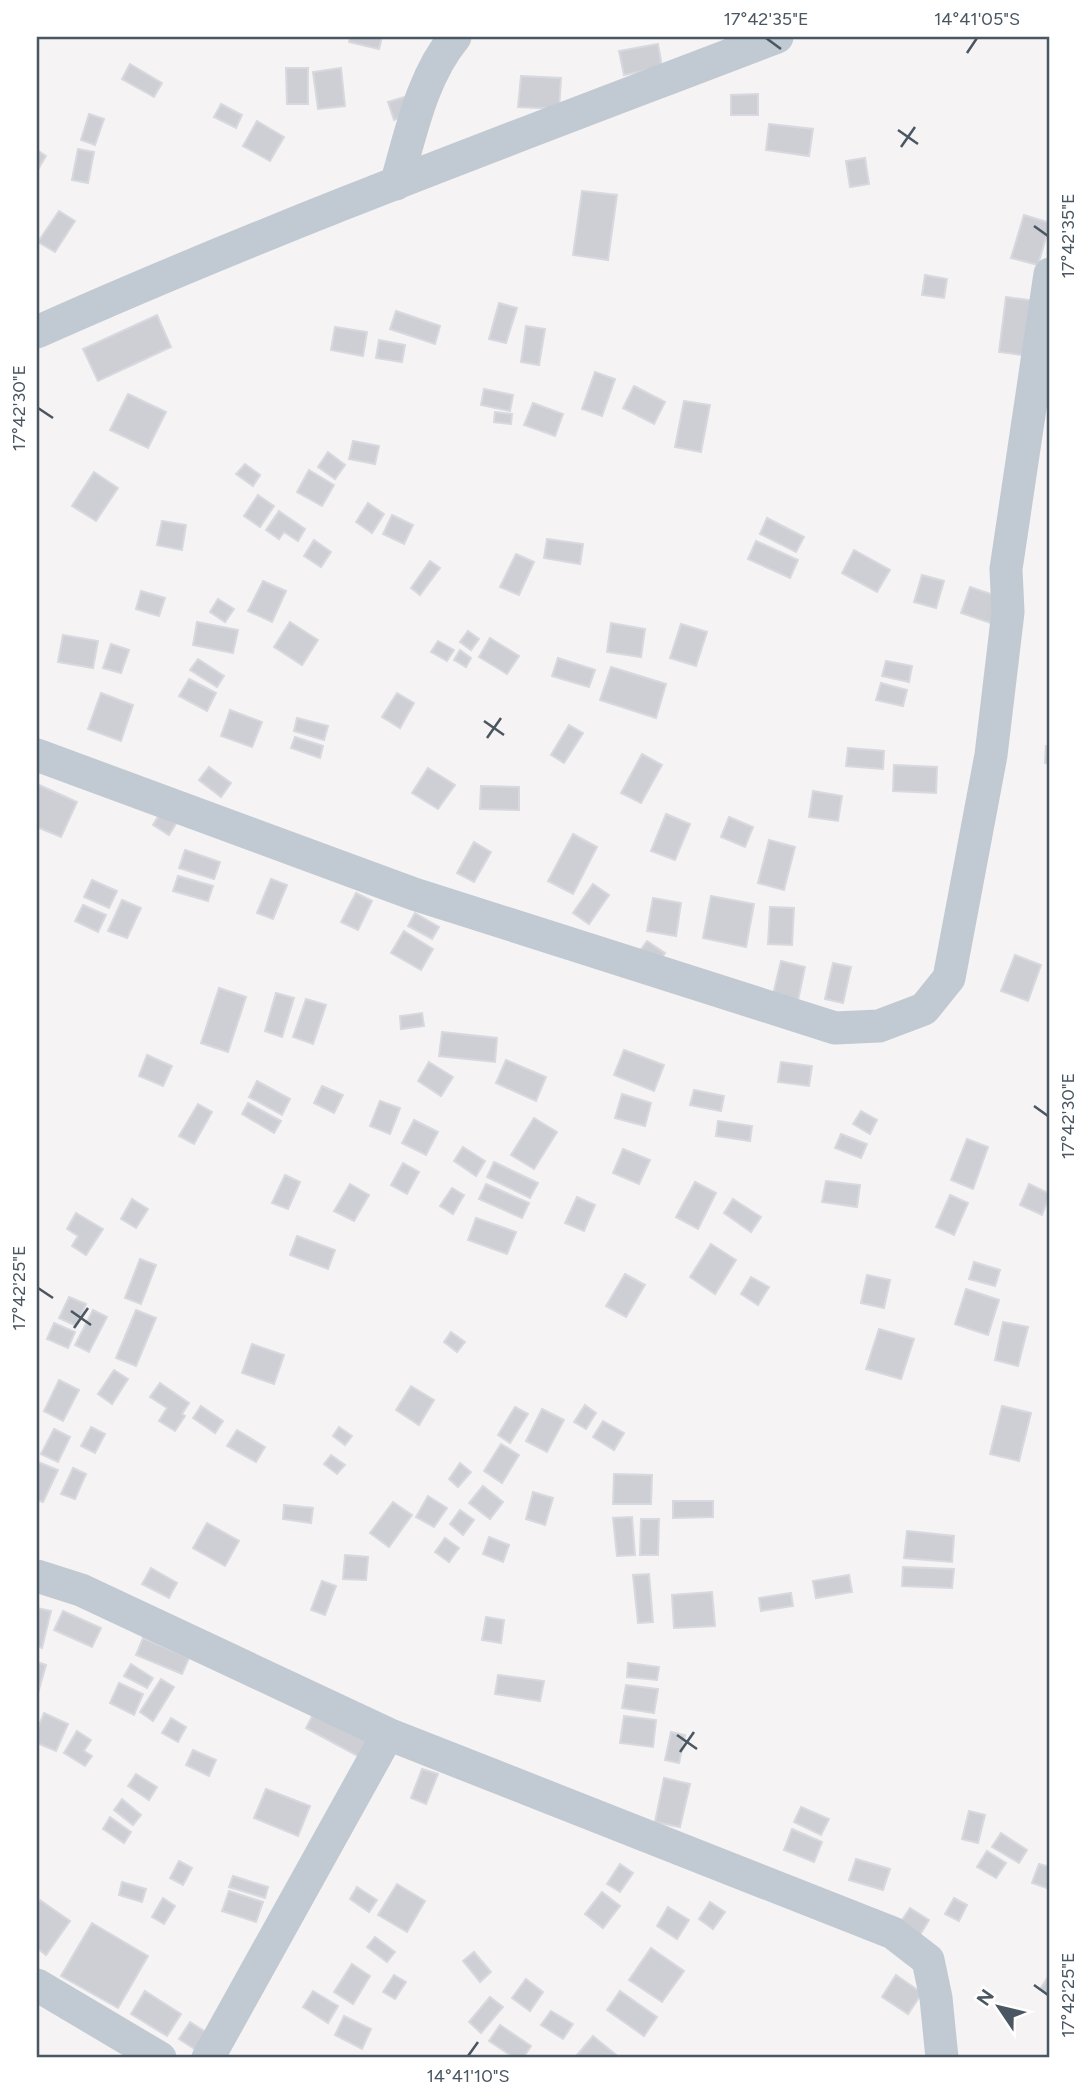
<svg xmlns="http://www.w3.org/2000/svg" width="1087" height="2095" viewBox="0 0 1087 2095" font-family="Figtree,sans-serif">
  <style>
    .building { fill: #cdcfd5; stroke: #d7d9de; stroke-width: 2 }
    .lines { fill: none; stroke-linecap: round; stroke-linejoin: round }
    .street { stroke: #c1cad2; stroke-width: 33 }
    .ticks { fill: none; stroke: #4a5661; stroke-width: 2.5 }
    .neatline { fill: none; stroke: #4a5661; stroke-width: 2.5 }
    .ticks-label { font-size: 18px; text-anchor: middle; fill: #4a5661 }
  </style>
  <rect width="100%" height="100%" fill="#f5f3f3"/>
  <path class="building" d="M 350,37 L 382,37 L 379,49 L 349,42 Z
    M 658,44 L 662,67 L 624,75 L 619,51 Z
    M 130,64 L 162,83 L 154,97 L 122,79 Z
    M 286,68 L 308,68 L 308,104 L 287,104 Z
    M 341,68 L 345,106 L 318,109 L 313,72 Z
    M 521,76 L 561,78 L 559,109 L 518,107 Z
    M 758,94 L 758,115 L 731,115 L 731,95 Z
    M 411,95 L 416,112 L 394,120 L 388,102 Z
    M 221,104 L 242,115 L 236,128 L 214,117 Z
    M 89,114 L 104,119 L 95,145 L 81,140 Z
    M 257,121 L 284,137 L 270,161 L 243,146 Z
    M 769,124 L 813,129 L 809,156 L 766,150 Z
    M 78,149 L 94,152 L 88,183 L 72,180 Z
    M 37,150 L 46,156 L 37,171 Z
    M 865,158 L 869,184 L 850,187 L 846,161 Z
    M 582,191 L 617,195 L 608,260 L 573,255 Z
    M 59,211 L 75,221 L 55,252 L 38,242 Z
    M 1024,215 L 1050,223 L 1038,265 L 1011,258 Z
    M 925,275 L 947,279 L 944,298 L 922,295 Z
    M 1006,297 L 1050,303 L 1043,358 L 999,352 Z
    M 499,303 L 517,308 L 506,343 L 489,339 Z
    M 396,311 L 440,326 L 435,344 L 390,329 Z
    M 157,315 L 171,347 L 98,381 L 83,349 Z
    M 526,326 L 545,329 L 539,365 L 521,362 Z
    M 335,327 L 367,332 L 363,356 L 331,350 Z
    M 379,340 L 405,345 L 402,362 L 376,358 Z
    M 595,372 L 615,379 L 602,416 L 582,409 Z
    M 634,386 L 665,402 L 654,424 L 623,408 Z
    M 484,389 L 513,395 L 510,411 L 481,405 Z
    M 128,394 L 166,412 L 148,448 L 110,430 Z
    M 684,401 L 710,405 L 701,452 L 675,447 Z
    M 533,403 L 563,414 L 555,436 L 524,425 Z
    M 495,412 L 512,414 L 511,424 L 494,422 Z
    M 353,441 L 379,446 L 375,464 L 349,459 Z
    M 328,452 L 345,465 L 335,479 L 318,467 Z
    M 245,464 L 260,475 L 253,486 L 236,474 Z
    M 309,470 L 334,485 L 322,506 L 297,492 Z
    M 94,472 L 118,488 L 96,521 L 72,506 Z
    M 258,495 L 274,506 L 260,527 L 244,516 Z
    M 368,503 L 384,514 L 372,533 L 356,522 Z
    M 279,511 L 305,529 L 298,541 L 284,532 L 279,539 L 266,530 Z
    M 392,515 L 413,525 L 404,544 L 383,534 Z
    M 767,518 L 804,537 L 796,552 L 760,534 Z
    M 162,521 L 186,525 L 182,550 L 157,545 Z
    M 547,539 L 583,544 L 580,564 L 544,558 Z
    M 314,540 L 331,552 L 321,567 L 304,556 Z
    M 756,541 L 798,560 L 790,578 L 748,559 Z
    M 854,550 L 890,570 L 877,592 L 842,573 Z
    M 516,554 L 534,562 L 519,595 L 500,587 Z
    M 430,561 L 440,568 L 420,595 L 411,588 Z
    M 922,575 L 944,581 L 936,608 L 914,602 Z
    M 263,581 L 286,591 L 272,622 L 248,611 Z
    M 970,587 L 1017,603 L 1008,629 L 961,613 Z
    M 141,591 L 165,598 L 159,616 L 136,609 Z
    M 218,599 L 234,609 L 225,622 L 210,612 Z
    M 197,622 L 238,630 L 233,653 L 193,645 Z
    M 290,622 L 318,640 L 302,665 L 274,647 Z
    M 611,623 L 645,629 L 641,657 L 607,652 Z
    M 681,624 L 707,632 L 696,666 L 670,658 Z
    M 468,631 L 479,639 L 471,650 L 460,642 Z
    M 63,635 L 98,641 L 93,668 L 58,662 Z
    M 490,638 L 519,656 L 507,674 L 479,657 Z
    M 438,641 L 454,650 L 447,661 L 431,652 Z
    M 111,644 L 129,650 L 121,673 L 103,668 Z
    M 460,650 L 471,658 L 466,667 L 454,660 Z
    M 558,658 L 595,670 L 589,687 L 552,676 Z
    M 198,659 L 224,676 L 217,687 L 190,670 Z
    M 886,661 L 912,666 L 909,682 L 882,676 Z
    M 611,667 L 666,684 L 656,718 L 600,700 Z
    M 189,679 L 216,693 L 207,711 L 179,696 Z
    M 881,683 L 907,690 L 903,706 L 876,700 Z
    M 101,693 L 133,705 L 121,741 L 88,729 Z
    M 397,693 L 414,703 L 400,728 L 382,717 Z
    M 230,710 L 262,722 L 252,747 L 221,736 Z
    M 297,718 L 328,726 L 324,740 L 294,731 Z
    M 569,725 L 583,733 L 564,763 L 551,755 Z
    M 295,737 L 323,746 L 320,758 L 291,748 Z
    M 1046,746 L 1050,746 L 1050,764 L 1045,763 Z
    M 848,748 L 884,751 L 883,769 L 846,766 Z
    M 642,754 L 662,765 L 641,803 L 621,793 Z
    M 894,765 L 937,767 L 936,793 L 893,791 Z
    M 209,767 L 231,783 L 221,797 L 199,780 Z
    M 428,768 L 455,785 L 438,809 L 412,793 Z
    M 37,784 L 77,802 L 61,837 L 37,827 Z
    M 481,786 L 519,787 L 519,810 L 480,809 Z
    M 813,791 L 842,796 L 838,821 L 809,817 Z
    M 161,812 L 177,822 L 169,835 L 153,825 Z
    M 666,814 L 690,824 L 675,860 L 651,851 Z
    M 729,817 L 753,827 L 745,847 L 721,837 Z
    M 573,834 L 597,847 L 573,894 L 548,881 Z
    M 769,840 L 795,847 L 784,890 L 758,883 Z
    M 474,842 L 491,852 L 474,882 L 457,873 Z
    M 185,850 L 220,862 L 214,879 L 179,868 Z
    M 178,876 L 213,886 L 208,901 L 173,891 Z
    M 271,879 L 287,885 L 273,919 L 257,913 Z
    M 92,880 L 117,891 L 109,908 L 84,897 Z
    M 593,884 L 609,895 L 589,924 L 573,913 Z
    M 356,893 L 372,901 L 358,930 L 341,922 Z
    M 711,896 L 754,904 L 746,947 L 703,938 Z
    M 653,898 L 681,903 L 676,936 L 647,931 Z
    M 122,900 L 141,908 L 127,938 L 108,931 Z
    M 83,905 L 106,915 L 98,932 L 75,921 Z
    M 770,907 L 794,908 L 792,945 L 768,944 Z
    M 415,913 L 439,927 L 432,939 L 408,926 Z
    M 404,931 L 433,949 L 421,970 L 391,953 Z
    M 647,941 L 665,953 L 655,968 L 637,955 Z
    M 1015,955 L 1041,965 L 1028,1001 L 1001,991 Z
    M 781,961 L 805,967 L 797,1005 L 772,999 Z
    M 833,963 L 851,967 L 843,1003 L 825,999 Z
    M 219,988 L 246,997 L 228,1052 L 201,1043 Z
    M 276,993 L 294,998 L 282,1037 L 265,1031 Z
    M 306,999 L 326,1005 L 313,1044 L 293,1037 Z
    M 422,1013 L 424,1026 L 401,1029 L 400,1016 Z
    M 442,1032 L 497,1038 L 495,1062 L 439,1056 Z
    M 624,1050 L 664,1065 L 654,1091 L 614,1075 Z
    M 147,1055 L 172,1066 L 163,1086 L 139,1076 Z
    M 506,1060 L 546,1077 L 536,1101 L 496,1083 Z
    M 429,1062 L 453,1077 L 441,1096 L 418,1081 Z
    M 781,1062 L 812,1066 L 809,1086 L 778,1082 Z
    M 257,1081 L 290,1099 L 282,1115 L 249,1097 Z
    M 322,1086 L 343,1095 L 334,1113 L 314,1103 Z
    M 694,1090 L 724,1096 L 721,1111 L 690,1105 Z
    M 622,1094 L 651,1103 L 645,1126 L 615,1118 Z
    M 380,1101 L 400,1108 L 390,1134 L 370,1126 Z
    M 248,1103 L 281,1121 L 274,1133 L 242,1114 Z
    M 198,1104 L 212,1112 L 194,1144 L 179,1136 Z
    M 861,1111 L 877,1120 L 870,1134 L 853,1124 Z
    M 534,1118 L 557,1132 L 534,1169 L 511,1155 Z
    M 414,1120 L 438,1132 L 426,1155 L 402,1143 Z
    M 718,1121 L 752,1126 L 750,1141 L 716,1136 Z
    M 841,1134 L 867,1144 L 861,1158 L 835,1148 Z
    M 967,1139 L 988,1147 L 973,1189 L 951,1180 Z
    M 463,1147 L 485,1161 L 476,1176 L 454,1161 Z
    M 623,1149 L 650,1160 L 639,1184 L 613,1173 Z
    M 494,1162 L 538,1183 L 530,1198 L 487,1177 Z
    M 403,1163 L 419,1172 L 407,1194 L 391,1185 Z
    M 285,1175 L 300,1182 L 288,1209 L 272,1203 Z
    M 826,1181 L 860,1185 L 857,1207 L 822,1202 Z
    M 695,1182 L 716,1193 L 698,1229 L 676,1217 Z
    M 350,1184 L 369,1195 L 354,1221 L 334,1211 Z
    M 486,1184 L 529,1203 L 522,1218 L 479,1199 Z
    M 1029,1184 L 1050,1194 L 1042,1215 L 1020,1205 Z
    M 452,1188 L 464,1195 L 453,1214 L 440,1206 Z
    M 950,1195 L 968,1203 L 954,1235 L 936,1227 Z
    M 577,1197 L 595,1205 L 584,1231 L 565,1223 Z
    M 132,1199 L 148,1209 L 136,1228 L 121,1219 Z
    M 733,1199 L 761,1217 L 751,1232 L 724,1213 Z
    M 76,1213 L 103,1229 L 86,1255 L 72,1246 L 78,1236 L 67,1229 Z
    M 476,1218 L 516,1232 L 507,1254 L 468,1240 Z
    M 297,1236 L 335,1250 L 328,1269 L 290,1255 Z
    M 711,1244 L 736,1260 L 715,1294 L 690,1277 Z
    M 140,1259 L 156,1265 L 141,1304 L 125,1298 Z
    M 974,1262 L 1000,1270 L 995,1286 L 969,1279 Z
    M 625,1274 L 645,1285 L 626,1317 L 606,1306 Z
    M 867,1275 L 890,1280 L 884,1308 L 861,1303 Z
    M 751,1277 L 769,1287 L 758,1305 L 741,1294 Z
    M 966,1289 L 999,1300 L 988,1335 L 955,1324 Z
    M 69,1297 L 86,1304 L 76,1326 L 59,1318 Z
    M 93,1310 L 107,1317 L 89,1352 L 75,1345 Z
    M 136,1310 L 156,1318 L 136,1366 L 116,1358 Z
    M 1003,1322 L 1028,1327 L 1018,1366 L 995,1360 Z
    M 54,1323 L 75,1332 L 68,1348 L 47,1339 Z
    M 879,1329 L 914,1339 L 901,1379 L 866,1369 Z
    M 451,1332 L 465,1342 L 457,1352 L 444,1342 Z
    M 252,1344 L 284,1355 L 274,1384 L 242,1373 Z
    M 114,1370 L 128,1379 L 112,1404 L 98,1394 Z
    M 59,1380 L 79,1390 L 63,1421 L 44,1411 Z
    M 160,1383 L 189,1403 L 182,1414 L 185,1416 L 175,1431 L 159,1421 L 167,1408 L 150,1397 Z
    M 411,1386 L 434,1400 L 419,1425 L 396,1410 Z
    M 585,1405 L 596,1413 L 586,1429 L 574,1422 Z
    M 201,1406 L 223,1421 L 215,1433 L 193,1418 Z
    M 1002,1406 L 1031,1413 L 1019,1461 L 990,1454 Z
    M 515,1407 L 528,1414 L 510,1443 L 498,1435 Z
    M 542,1409 L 564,1420 L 547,1452 L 526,1441 Z
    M 603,1421 L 624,1433 L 614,1450 L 593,1437 Z
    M 91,1427 L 105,1434 L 95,1453 L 81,1446 Z
    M 339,1427 L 352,1436 L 345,1445 L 333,1436 Z
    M 54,1429 L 70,1437 L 58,1462 L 41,1454 Z
    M 237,1430 L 265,1447 L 256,1462 L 227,1446 Z
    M 501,1444 L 519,1455 L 502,1483 L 484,1471 Z
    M 331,1455 L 345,1465 L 337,1474 L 324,1464 Z
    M 38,1462 L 58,1470 L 43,1502 L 37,1500 Z
    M 460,1463 L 471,1472 L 458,1487 L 449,1479 Z
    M 73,1468 L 86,1474 L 75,1499 L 61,1494 Z
    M 614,1474 L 652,1475 L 651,1504 L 613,1504 Z
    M 483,1486 L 503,1502 L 490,1519 L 469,1503 Z
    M 533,1492 L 553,1498 L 545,1525 L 526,1519 Z
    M 428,1496 L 447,1508 L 434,1527 L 416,1517 Z
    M 673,1501 L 713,1501 L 713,1517 L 673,1518 Z
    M 393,1502 L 412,1515 L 389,1547 L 370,1533 Z
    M 284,1505 L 313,1508 L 311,1523 L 283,1519 Z
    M 460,1510 L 474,1520 L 463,1535 L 450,1524 Z
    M 632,1517 L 635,1555 L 617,1556 L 613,1518 Z
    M 641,1519 L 659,1519 L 658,1555 L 640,1555 Z
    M 207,1523 L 239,1541 L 225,1566 L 193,1548 Z
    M 907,1531 L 954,1536 L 952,1562 L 904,1558 Z
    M 489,1537 L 509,1545 L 503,1562 L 483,1554 Z
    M 445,1538 L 459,1548 L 449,1562 L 435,1552 Z
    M 345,1555 L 368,1557 L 366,1580 L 343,1579 Z
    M 903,1567 L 954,1569 L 952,1588 L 902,1586 Z
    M 151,1568 L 177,1583 L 169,1598 L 142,1584 Z
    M 649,1574 L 653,1622 L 638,1623 L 633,1575 Z
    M 849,1575 L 852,1592 L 816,1598 L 813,1581 Z
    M 322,1581 L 336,1586 L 325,1615 L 311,1610 Z
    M 712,1592 L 715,1626 L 674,1628 L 672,1595 Z
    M 791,1593 L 793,1606 L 761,1611 L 759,1598 Z
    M 37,1608 L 51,1611 L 42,1648 L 37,1646 Z
    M 63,1611 L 101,1628 L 92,1647 L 54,1630 Z
    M 486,1617 L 504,1620 L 501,1643 L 482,1640 Z
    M 143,1638 L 189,1658 L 182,1674 L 136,1655 Z
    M 37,1662 L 46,1665 L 38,1693 L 37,1693 Z
    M 628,1663 L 659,1667 L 657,1680 L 627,1677 Z
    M 131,1664 L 153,1678 L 147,1688 L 124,1676 Z
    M 498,1675 L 544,1681 L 540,1701 L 495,1694 Z
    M 161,1679 L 174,1687 L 153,1721 L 140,1712 Z
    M 119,1683 L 143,1694 L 134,1715 L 110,1703 Z
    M 626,1685 L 658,1689 L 654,1713 L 622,1708 Z
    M 317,1707 L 376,1738 L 365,1760 L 306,1728 Z
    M 44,1713 L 68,1724 L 56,1751 L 37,1743 L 37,1730 Z
    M 624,1716 L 656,1720 L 653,1747 L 620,1743 Z
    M 171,1718 L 186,1727 L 178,1742 L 162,1733 Z
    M 77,1731 L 91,1740 L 84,1751 L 92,1756 L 85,1766 L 64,1753 Z
    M 671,1732 L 685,1735 L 679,1763 L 665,1760 Z
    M 193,1750 L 216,1760 L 209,1776 L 186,1765 Z
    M 422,1769 L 438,1774 L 426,1804 L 411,1798 Z
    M 136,1774 L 157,1787 L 149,1800 L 128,1786 Z
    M 664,1778 L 690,1784 L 680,1827 L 655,1822 Z
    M 266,1789 L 310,1806 L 298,1836 L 254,1818 Z
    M 122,1799 L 141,1815 L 133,1825 L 114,1810 Z
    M 801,1807 L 829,1819 L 821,1835 L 794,1822 Z
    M 969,1811 L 985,1815 L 978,1843 L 962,1839 Z
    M 110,1817 L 131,1832 L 124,1843 L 103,1829 Z
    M 792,1829 L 822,1842 L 814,1862 L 784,1850 Z
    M 1001,1833 L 1027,1850 L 1019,1863 L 992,1847 Z
    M 987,1851 L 1006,1863 L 996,1878 L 977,1867 Z
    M 856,1859 L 890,1869 L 883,1890 L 849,1880 Z
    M 179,1861 L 192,1868 L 183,1885 L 170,1878 Z
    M 620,1864 L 633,1873 L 620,1892 L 607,1884 Z
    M 1039,1864 L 1050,1867 L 1050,1889 L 1032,1883 Z
    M 233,1876 L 268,1887 L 265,1898 L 229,1887 Z
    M 122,1882 L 146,1889 L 142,1902 L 119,1895 Z
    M 397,1884 L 425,1901 L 407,1932 L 378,1915 Z
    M 357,1887 L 377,1900 L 369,1912 L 350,1899 Z
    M 229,1891 L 263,1902 L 256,1922 L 222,1911 Z
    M 602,1892 L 620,1906 L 603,1928 L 585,1914 Z
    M 163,1898 L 175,1906 L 164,1924 L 152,1917 Z
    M 954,1898 L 967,1905 L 959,1921 L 945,1914 Z
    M 40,1900 L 70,1921 L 46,1955 L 37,1948 L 37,1904 Z
    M 710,1902 L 725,1912 L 713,1929 L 699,1919 Z
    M 668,1907 L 689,1920 L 677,1939 L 657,1926 Z
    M 910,1908 L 929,1920 L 920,1935 L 900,1923 Z
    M 92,1923 L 148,1956 L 118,2008 L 61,1976 Z
    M 375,1937 L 395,1952 L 387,1962 L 367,1947 Z
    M 651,1948 L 684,1971 L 662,2002 L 629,1980 Z
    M 474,1952 L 491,1972 L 480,1982 L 463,1961 Z
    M 352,1964 L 370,1976 L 353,2004 L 334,1992 Z
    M 1050,1974 L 1050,1996 L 1040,1989 Z
    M 394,1975 L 406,1982 L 395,1999 L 383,1992 Z
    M 896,1975 L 922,1993 L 908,2014 L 882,1997 Z
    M 526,1979 L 543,1992 L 530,2011 L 512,1998 Z
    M 145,1991 L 181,2014 L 167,2036 L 131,2014 Z
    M 313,1991 L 338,2006 L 328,2023 L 303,2007 Z
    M 620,1991 L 657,2017 L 644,2036 L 607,2010 Z
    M 490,1997 L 503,2007 L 481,2033 L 469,2022 Z
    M 551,2011 L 573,2024 L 563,2039 L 541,2025 Z
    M 344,2016 L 371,2029 L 362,2049 L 335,2035 Z
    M 190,2022 L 220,2041 L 208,2058 L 179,2039 Z
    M 500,2025 L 531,2046 L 523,2058 L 515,2058 L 489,2041 Z
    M 593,2036 L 620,2058 L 582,2058 L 577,2055 Z"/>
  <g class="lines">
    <path class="street" d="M 396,184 C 411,134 421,78 455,37
      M 37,332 C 279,224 529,132 777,37
      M 37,755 L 414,894 L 835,1028 L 879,1026 L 924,1009 L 949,978 L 991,755 L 1008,612 L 1006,569 L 1050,274
      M 37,1576 L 81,1590 L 388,1734 L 893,1933 L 928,1960 L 936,1998 L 942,2058
      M 37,1985 L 160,2058
      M 208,2058 L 388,1734"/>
  </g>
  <path class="ticks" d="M 766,38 L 781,49M 967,53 L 977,38M 898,130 L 918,144M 901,147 L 915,127M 1034,226 L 1048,236M 38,408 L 53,418M 484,721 L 504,735M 487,738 L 501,718M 1034,1106 L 1048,1116M 38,1288 L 53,1298M 71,1311 L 91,1325M 74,1328 L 88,1308M 677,1735 L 697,1749M 680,1752 L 694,1732M 1034,1985 L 1048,1995M 468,2056 L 478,2042"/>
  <rect width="1087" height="2095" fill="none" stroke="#ffffff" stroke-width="77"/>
  <g transform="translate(999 2007) rotate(305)" stroke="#ffffff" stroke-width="5" paint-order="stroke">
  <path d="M0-5L12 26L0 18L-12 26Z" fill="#4a5661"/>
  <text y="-10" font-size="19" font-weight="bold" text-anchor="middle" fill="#4a5661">N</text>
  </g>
  <rect x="38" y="38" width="1010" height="2018" class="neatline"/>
  <g class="ticks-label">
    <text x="766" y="25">17°42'35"E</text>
    <text x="977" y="25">14°41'05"S</text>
    <text transform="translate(1068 236) rotate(-90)" y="6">17°42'35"E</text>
    <text transform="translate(19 408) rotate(-90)" y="6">17°42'30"E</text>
    <text transform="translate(1068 1116) rotate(-90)" y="6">17°42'30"E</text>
    <text transform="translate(19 1288) rotate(-90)" y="6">17°42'25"E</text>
    <text transform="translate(1068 1995) rotate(-90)" y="6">17°42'25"E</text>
    <text x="468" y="2082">14°41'10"S</text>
  </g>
</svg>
